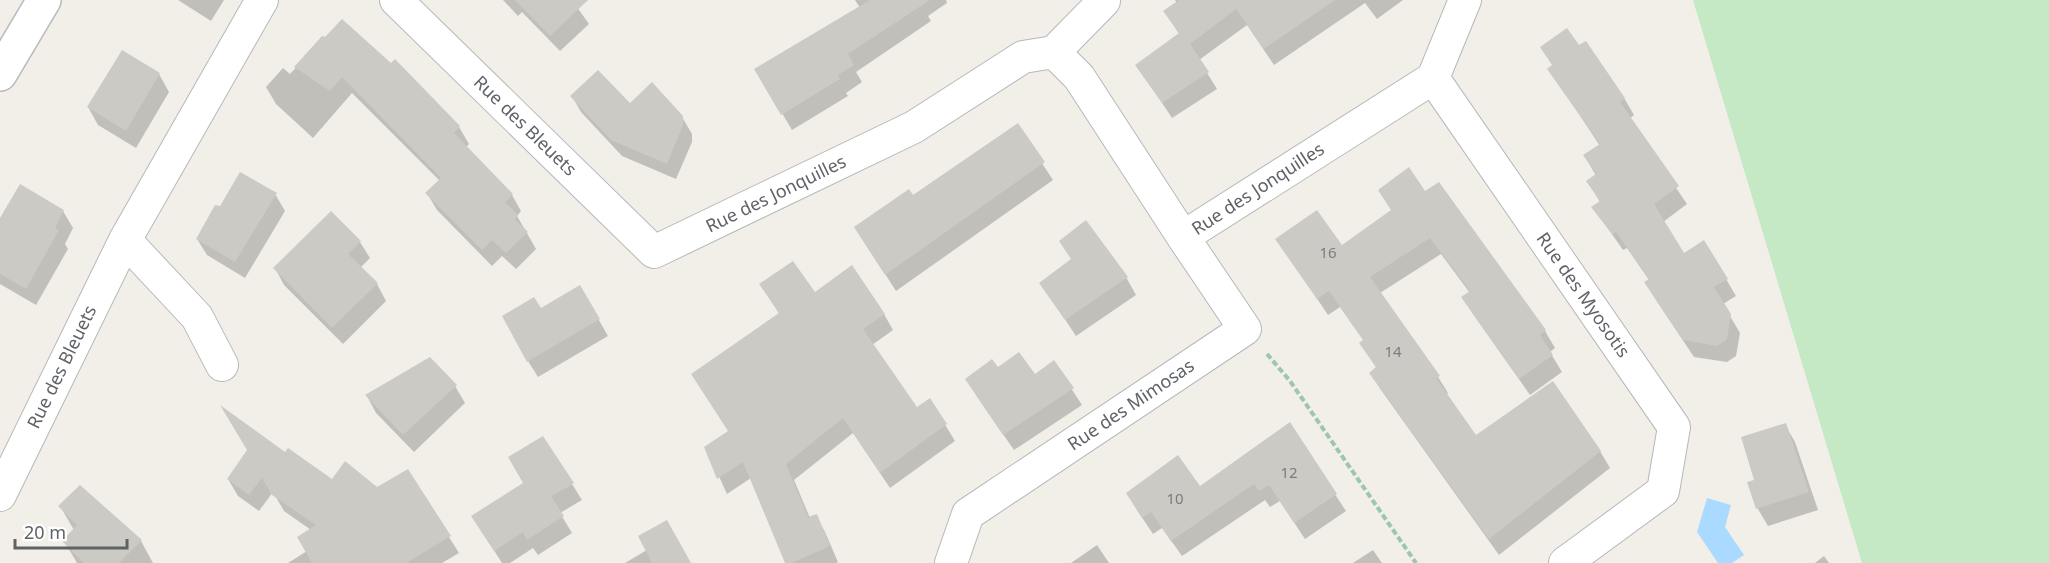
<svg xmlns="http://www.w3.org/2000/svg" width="2049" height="563" viewBox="0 0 2049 563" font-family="'Noto Sans',sans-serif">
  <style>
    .green { fill: #c5e8c5 }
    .water { fill: #aadaff }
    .shadow { fill: #0003 }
    .building { fill: #cccac5 }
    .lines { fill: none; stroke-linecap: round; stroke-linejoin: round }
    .street-casing { stroke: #b5b8bc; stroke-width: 34 }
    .secondary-casing { stroke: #b6babf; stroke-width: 36 }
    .path { stroke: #9cc7a9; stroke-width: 4; stroke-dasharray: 6 3; stroke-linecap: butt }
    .street { stroke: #fff; stroke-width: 32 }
    .secondary { stroke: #fff; stroke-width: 33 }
    .labels { text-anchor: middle; stroke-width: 4.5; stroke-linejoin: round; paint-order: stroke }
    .number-label { font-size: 15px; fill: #7a7d7f }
    .street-label { font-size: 18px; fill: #5f6368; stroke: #fff }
  </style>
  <rect width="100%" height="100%" fill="#f1efe8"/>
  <path class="green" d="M 1693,0 L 2049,0 L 2049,563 L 1862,563 Z"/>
  <path class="water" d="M 1707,498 L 1731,505 L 1725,527 L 1744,555 L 1732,563 L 1718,563 L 1697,532 Z"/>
  <path class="shadow" d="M 178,0 L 224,0 L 211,21 Z
    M 503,0 L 572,0 L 589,24 L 560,51 L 522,12 L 518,16 Z
    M 855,0 L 946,0 L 947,3 L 928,16 L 931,21 L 856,72 L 862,82 L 846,93 L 848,96 L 792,130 L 756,69 L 860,8 Z
    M 1175,0 L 1403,0 L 1377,19 L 1365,3 L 1274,65 L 1247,25 L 1199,60 L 1217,89 L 1172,118 L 1137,65 L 1179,34 L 1165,11 L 1177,3 Z
    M 323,38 L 391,65 L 395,61 L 459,127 L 469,144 L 466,147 L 512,195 L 521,211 L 517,216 L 536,249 L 516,269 L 502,256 L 492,266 L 437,210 L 427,193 L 440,181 L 352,93 L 313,138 L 276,104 L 266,87 L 283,68 L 290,74 Z
    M 1579,47 L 1624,98 L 1634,115 L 1629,119 L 1687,204 L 1663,222 L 1684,255 L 1726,279 L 1736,296 L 1723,304 L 1740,333 L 1736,356 L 1727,362 L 1694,357 L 1656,300 L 1646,283 L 1649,280 L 1627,248 L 1623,250 L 1593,207 L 1600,202 L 1588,182 L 1596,176 L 1585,156 L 1600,146 L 1549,69 Z
    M 159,74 L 169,92 L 136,148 L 98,125 L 88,107 Z
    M 572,96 L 682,117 L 692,134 L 692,142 L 676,179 L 622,156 L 581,112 Z
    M 1017,125 L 1053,180 L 896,291 L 866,244 L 913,197 Z
    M 1439,184 L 1545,331 L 1555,348 L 1550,352 L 1562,372 L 1530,395 L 1473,314 L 1463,298 L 1470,293 L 1441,254 L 1380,293 L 1438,377 L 1448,393 L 1446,395 L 1476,437 L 1600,451 L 1610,468 L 1499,555 L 1381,390 L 1371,373 L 1377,369 L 1361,343 L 1364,341 L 1340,307 L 1328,315 L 1277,239 L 1342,247 Z
    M 275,194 L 285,211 L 245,278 L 207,255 L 197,239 L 220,208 Z
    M 63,211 L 73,228 L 65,244 L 68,249 L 36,305 L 0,284 L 0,221 Z
    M 360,242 L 370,258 L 360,268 L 377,284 L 386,301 L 343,344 L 284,285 L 275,268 Z
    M 1126,277 L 1136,295 L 1076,336 L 1041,283 Z
    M 761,284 L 814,294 L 884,314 L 893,330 L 872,345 L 916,409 L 930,400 L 955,441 L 890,488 L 853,433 L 794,480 L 810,518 L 816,516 L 825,532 L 838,562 L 836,563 L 786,563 L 751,478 L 727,494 L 706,448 L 730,432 L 780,315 Z
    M 580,287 L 608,336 L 538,377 L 528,361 Z
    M 1054,362 L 1082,405 L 1014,450 L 976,395 L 997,369 L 1034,376 Z
    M 455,386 L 465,403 L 414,452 L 376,413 L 367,396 Z
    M 1289,425 L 1346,511 L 1305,539 L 1280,501 L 1270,507 L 1265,500 L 1182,556 L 1162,528 L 1153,534 L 1137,510 L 1199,488 Z
    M 1785,425 L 1795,442 L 1818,510 L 1768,526 L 1758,509 L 1749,483 L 1756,481 Z
    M 285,454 L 332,481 L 377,489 L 449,537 L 459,553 L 442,563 L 288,563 L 307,551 L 311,530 L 284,511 L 273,492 L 259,511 L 238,496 L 228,479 Z
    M 572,484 L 582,500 L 560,513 L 572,533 L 538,555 L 533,548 L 510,563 L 502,563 L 483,533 Z
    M 60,506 L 141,541 L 153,563 L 77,563 L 64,541 L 74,530 Z
    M 1097,545 L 1109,563 L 1071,563 Z
    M 647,550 L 690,563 L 625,563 Z
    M 1373,550 L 1382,563 L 1353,563 Z
    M 1824,556 L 1829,563 L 1815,563 Z"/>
  <path class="building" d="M 515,0 L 588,0 L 550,36 Z
    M 870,0 L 930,0 L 848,54 L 854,65 L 838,75 L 840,79 L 781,115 L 754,69 Z
    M 1179,0 L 1335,0 L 1264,49 L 1236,9 L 1190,44 L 1209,72 L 1162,103 L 1135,65 L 1179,33 L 1163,11 Z
    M 342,19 L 391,63 L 395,59 L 460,126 L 454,133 L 513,194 L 505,202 L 518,215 L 515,219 L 528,232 L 506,253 L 492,240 L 482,250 L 425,193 L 441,178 L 342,77 L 330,91 L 294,67 L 322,36 L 325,37 Z
    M 1567,28 L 1579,45 L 1586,41 L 1625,98 L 1620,102 L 1679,186 L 1654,204 L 1684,253 L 1704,240 L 1728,279 L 1714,287 L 1731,314 L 1727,339 L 1717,346 L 1683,340 L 1644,282 L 1649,279 L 1616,232 L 1612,234 L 1591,207 L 1600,201 L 1586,181 L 1596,174 L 1583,155 L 1600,144 L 1547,69 L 1552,65 L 1540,47 Z
    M 122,50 L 160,73 L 126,131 L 87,107 Z
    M 598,70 L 630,103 L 652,82 L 683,116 L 683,125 L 667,164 L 611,140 L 570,96 Z
    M 1018,123 L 1045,162 L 885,275 L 854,227 L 909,189 L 913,195 Z
    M 1409,167 L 1425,191 L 1439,182 L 1546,330 L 1540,335 L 1553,355 L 1519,379 L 1461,297 L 1470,291 L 1430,238 L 1370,277 L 1440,376 L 1436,378 L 1476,435 L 1553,381 L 1601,451 L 1489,539 L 1369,373 L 1376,367 L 1359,343 L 1363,340 L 1329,291 L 1317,299 L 1275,239 L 1317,210 L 1342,245 L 1391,210 L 1378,190 Z
    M 240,172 L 277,193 L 235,262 L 196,239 L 215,205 L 220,206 Z
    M 20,184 L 64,210 L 55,228 L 59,230 L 26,289 L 0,274 L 0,218 Z
    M 331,211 L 361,241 L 348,254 L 378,283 L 332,328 L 273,268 Z
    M 1086,220 L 1128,277 L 1065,320 L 1039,283 L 1071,259 L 1059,241 Z
    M 793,261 L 815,292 L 852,265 L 885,314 L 863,329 L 917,407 L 930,398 L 947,424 L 880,473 L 843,418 L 786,464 L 808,517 L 817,514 L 830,546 L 792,563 L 785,563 L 743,462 L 717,479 L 704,447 L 728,431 L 691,374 L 779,313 L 759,284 Z
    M 580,285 L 600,319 L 527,362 L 502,316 L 534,297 L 541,308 Z
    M 1019,352 L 1035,374 L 1054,360 L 1074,388 L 1003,435 L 965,379 L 992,359 L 998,367 Z
    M 430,357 L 457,385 L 403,435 L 365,395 Z
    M 220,405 L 285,452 L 288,448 L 332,479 L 345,461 L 377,487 L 408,469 L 451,536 L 406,563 L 312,563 L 297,537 L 316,525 L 272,495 L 262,478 L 249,495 L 227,479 L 247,450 Z
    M 1290,422 L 1337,494 L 1294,523 L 1269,485 L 1259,491 L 1254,484 L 1171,541 L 1151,512 L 1142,518 L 1126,493 L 1178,455 L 1200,486 Z
    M 1786,423 L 1809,492 L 1756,509 L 1747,482 L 1754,480 L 1741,437 Z
    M 543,436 L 574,483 L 551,496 L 564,516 L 527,540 L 523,532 L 494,551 L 471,516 L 523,483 L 508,457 Z
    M 80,485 L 142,540 L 119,563 L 84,563 L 62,541 L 77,525 L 58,506 Z
    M 667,520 L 691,563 L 652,563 L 638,536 Z"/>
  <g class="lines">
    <defs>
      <path id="street" d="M 396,0 L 654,252 L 914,127 L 1023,57 L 1054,52 L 1079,77 L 1183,237 L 1433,78
        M 1465,0 L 1433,78 L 1674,427 L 1663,491 L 1565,563
        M 1054,52 L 1104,1
        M 125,240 L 197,317 L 222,365
        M 0,495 L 125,240 L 262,0
        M 951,563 L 968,514 L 1245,329 L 1183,237"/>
      <path id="secondary" d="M 0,74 L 44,0"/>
    </defs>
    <use href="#street" class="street-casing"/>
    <use href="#secondary" class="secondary-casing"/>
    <path class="path" d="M 1267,354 L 1290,381 L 1416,563"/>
    <use href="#street" class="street"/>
    <use href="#secondary" class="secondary"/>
  </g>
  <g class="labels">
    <g class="number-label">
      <text x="1328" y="258">16</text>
      <text x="1393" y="357">14</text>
      <text x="1289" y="478">12</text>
      <text x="1175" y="504">10</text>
    </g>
    <g class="street-label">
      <text transform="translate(525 126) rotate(44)" y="6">Rue des Bleuets</text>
      <text transform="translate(1258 189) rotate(-33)" y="6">Rue des Jonquilles</text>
      <text transform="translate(776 194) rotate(-26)" y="6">Rue des Jonquilles</text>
      <text transform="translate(1583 295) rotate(55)" y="6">Rue des Myosotis</text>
      <text transform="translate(62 367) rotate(-64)" y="6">Rue des Bleuets</text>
      <text transform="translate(1131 405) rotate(-34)" y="6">Rue des Mimosas</text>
    </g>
  </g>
  <path d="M15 539v9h112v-9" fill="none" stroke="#5f6368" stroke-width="3"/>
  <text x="24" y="539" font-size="18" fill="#5f6368" stroke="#ffffff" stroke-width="4.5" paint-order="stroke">20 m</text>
</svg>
